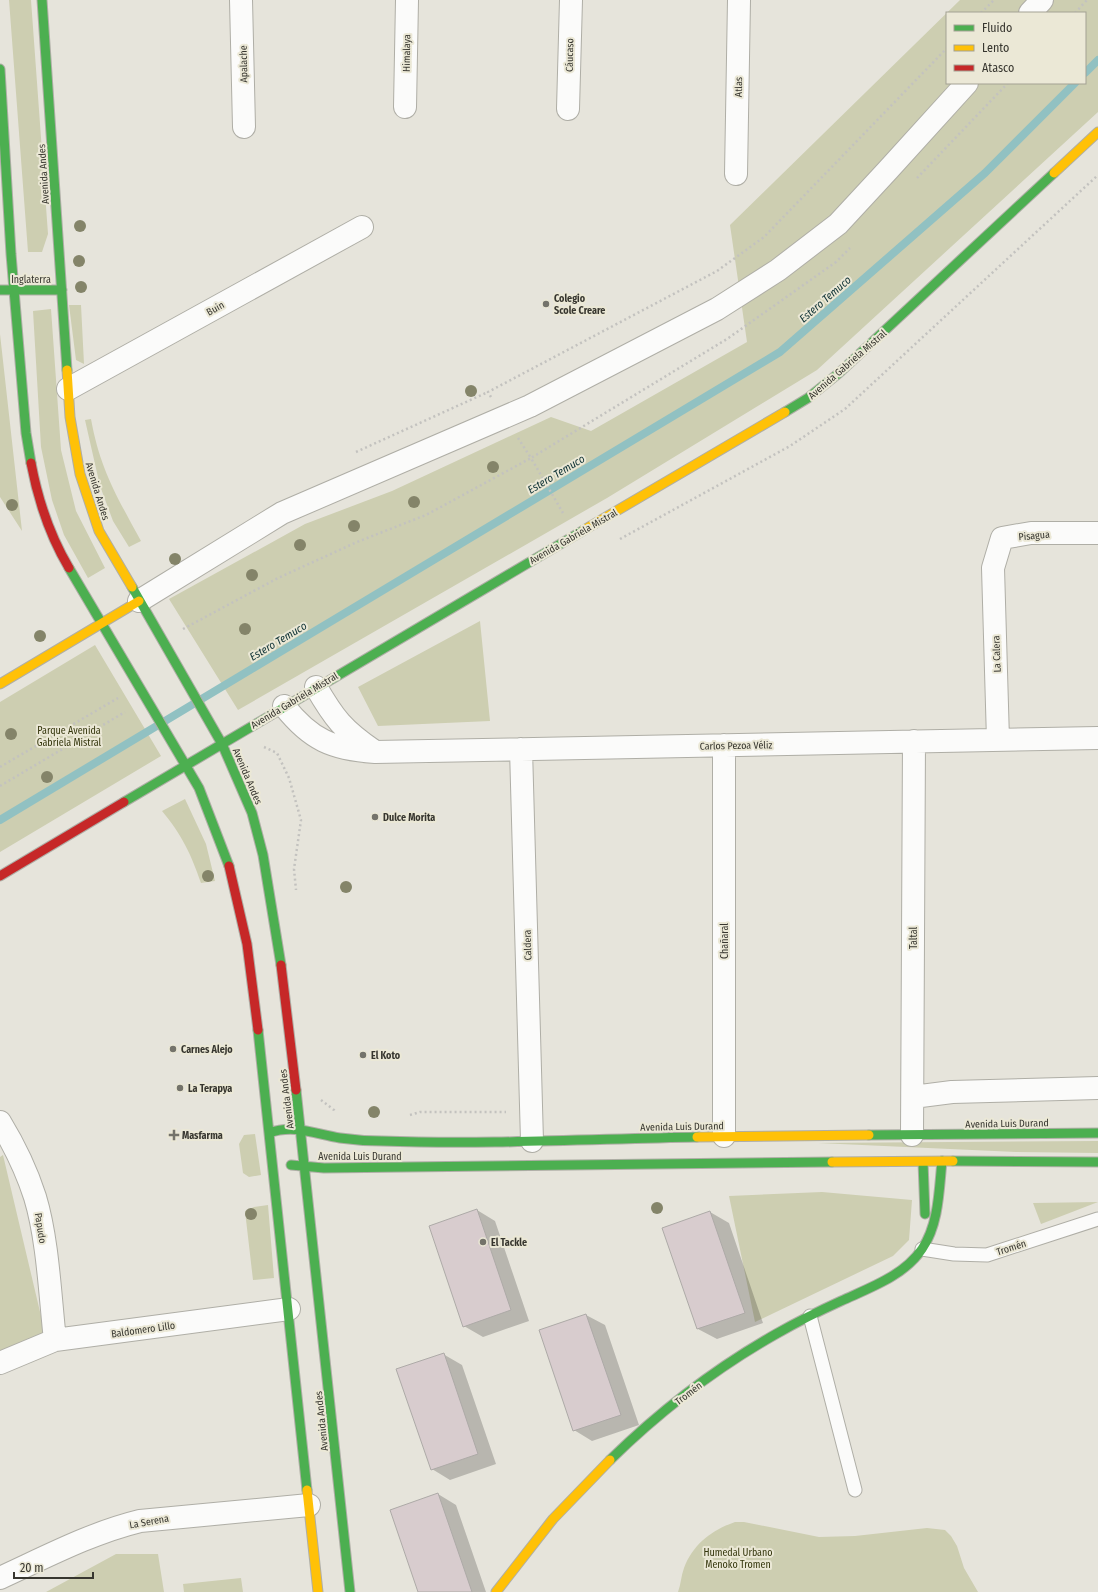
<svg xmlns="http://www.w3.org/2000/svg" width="1098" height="1592" viewBox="0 0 1098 1592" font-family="'Fira Sans Condensed',sans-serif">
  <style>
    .green { fill: #cdceb1; fill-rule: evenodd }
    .shadow { fill: #0003 }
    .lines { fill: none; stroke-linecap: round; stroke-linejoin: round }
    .stream { stroke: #91c1c2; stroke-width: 8 }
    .building { fill: #d8ccce; stroke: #adaaa7 }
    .lane-casing { stroke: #afaea6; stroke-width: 15 }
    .street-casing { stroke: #afaea6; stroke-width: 24 }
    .fast-casing { stroke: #afaea6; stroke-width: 11 }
    .slow-casing { stroke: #afaea6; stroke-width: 11 }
    .jam-casing { stroke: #afaea6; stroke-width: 11 }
    .path { stroke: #c3c2bf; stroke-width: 2.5; stroke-dasharray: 2 3; stroke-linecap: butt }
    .lane { stroke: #fbfbfa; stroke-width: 13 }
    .street { stroke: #fbfbfa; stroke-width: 22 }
    .fast { stroke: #4caf50; stroke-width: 9 }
    .slow { stroke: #ffc107; stroke-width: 9 }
    .jam { stroke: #c62828; stroke-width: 9 }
    .tree { fill: #848469 }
    .poi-dot { fill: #74736b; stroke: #ebe8d6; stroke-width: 1.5 }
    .labels { text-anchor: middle; stroke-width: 4; stroke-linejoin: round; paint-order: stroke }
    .street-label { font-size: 10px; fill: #37362f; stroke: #ebe8d6 }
    .poi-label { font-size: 10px; font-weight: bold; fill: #37362f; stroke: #ebe8d6; text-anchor: start }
    .park-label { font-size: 10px; fill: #34360c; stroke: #ebe8d6 }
    .water-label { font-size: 11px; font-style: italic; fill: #0c3033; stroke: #ebe8d6 }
  </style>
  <rect width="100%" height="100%" fill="#e6e4db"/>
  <path class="green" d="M 9,0 L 31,0 L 48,234 L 42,252 L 28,252 Z
    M 960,0 L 1098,0 L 1098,112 L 817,370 L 607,498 L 238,710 L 169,599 L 305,524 L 392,491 L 551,417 L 591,431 L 747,342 L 730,225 ZM 947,13 L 1085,13 L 1085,83 L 947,83 Z
    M 69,305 L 81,305 L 84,364 L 76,360 Z
    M 51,309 L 61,450 L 76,511 L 105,568 L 88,578 L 64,535 L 52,500 L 41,447 L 33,311 Z
    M 0,334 L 22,531 L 0,497 Z
    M 91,419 C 100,469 117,497 141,541 L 129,547 L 113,521 L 100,486 L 85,420 Z
    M 480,621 L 490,721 L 378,726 L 358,687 Z
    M 95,645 L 161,756 L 0,852 L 0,702 Z
    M 185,799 L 206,844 L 215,881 L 201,883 C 191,854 182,835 162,811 Z
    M 255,1134 L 261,1175 L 249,1177 L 243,1173 L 239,1144 L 244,1135 Z
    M 1098,1141 L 1098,1153 L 1016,1152 L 818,1143 Z
    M 3,1155 L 45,1333 L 0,1356 L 0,1157 Z
    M 822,1192 L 912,1200 L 909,1240 L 893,1256 L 755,1322 L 729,1196 Z
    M 1098,1202 L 1041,1224 L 1033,1203 Z
    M 268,1205 L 274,1278 L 253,1280 L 245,1211 L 254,1207 Z
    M 735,1522 L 744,1522 L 819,1537 L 855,1536 L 927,1528 L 945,1530 L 951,1536 L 957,1546 L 964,1568 L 978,1592 L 678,1592 C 681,1584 681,1576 684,1568 C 693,1544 712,1530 735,1522 Z
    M 116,1554 L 158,1554 L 164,1592 L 46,1592 Z
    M 241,1578 L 243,1592 L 184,1592 L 183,1584 Z"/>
  <path class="shadow" d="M 477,1210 L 495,1221 L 529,1321 L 483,1337 L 464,1326 Z
    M 710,1212 L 729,1223 L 763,1323 L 717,1339 L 698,1329 Z
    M 586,1315 L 605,1325 L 639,1425 L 592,1441 L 574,1430 Z
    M 443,1354 L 462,1365 L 496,1464 L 450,1480 L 432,1469 Z
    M 438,1494 L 456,1505 L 486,1592 L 419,1592 Z"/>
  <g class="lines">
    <path class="stream" d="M 1085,73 L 1098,60
      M 0,820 L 780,352 L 985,173 L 1075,83"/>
  </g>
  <path class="building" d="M 477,1209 L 511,1310 L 463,1327 L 429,1226 Z
    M 710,1211 L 745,1313 L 697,1329 L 662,1228 Z
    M 586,1314 L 621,1415 L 573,1431 L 539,1330 Z
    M 444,1353 L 478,1454 L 431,1470 L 396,1369 Z
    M 438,1493 L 472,1592 L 418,1592 L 390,1510 Z"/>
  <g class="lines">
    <defs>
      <path id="lane" d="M 922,1249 L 954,1254 L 987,1255 L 1098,1219
        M 810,1316 L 855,1490"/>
      <path id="street" d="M 241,0 L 244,127
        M 1030,13 L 1042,0
        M 405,107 L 407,0
        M 568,109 L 571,0
        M 736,174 L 739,0
        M 68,389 L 362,227
        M 139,601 L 282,513 L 530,406 L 717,309 L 778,270 L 838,224 L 888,170 L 967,83
        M 316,687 C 334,718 343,730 374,751
        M 284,706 C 311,740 332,749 375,752 L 1098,738
        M 998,740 L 993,568 L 1002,538 L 1031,533 L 1098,533
        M 521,749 L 532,1141
        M 913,1097 L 952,1092 L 1098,1088
        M 0,1122 C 14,1145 27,1172 35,1197 C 48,1240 50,1296 55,1340
        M 912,1135 L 914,741
        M 724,1136 L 724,745
        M 0,1363 L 55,1340 L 289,1309
        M 0,1578 C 46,1557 91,1533 140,1521 L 309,1505"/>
      <path id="fast" d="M 42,0 L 67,370
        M 0,69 L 11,254 L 26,433 L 31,463
        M 1,290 L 62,290
        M 785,412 L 808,398 L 839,373 L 1054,173
        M 69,568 L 199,788 L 229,866
        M 132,587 L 222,744 L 252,813 L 263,855 L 281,965
        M 124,802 L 584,530
        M 258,1030 L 307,1490
        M 296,1090 L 350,1592
        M 269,1133 C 294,1124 315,1134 340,1138 C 354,1140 368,1141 382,1141 C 487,1145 592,1139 697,1137
        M 869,1135 L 1098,1133
        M 953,1161 L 1098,1162
        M 923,1162 L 925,1214
        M 291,1165 L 324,1168 L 832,1162
        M 610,1460 C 659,1412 716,1368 776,1334 C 797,1322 819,1311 841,1301 C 869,1288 904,1276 922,1249 C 939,1224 939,1190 942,1161"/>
      <path id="slow" d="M 1054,173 L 1098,132
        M 67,370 L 70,417 L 80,474 L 99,531 L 132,587
        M 584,530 L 785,412
        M 0,684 L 139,601
        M 697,1137 L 869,1135
        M 832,1162 L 953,1161
        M 307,1490 L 318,1592
        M 496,1592 L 553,1519 L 610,1460"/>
      <path id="jam" d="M 31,463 C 38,500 50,536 69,568
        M 229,866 L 247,944 L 258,1030
        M 0,876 L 124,802
        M 281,965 L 296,1090"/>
    </defs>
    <use href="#lane" class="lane-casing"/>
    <use href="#street" class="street-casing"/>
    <use href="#fast" class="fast-casing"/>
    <use href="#slow" class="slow-casing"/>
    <use href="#jam" class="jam-casing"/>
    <path class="path" d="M 981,13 L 994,0
      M 1075,13 L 1087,0
      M 917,178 L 1008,83
      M 491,397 L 488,392 L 717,271 L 764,237 L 947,48
      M 518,438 L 531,458 L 727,339 L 836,262 L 850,248
      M 356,452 L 488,392
      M 620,539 L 790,446 L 845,409 L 1098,175
      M 183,629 L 278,578 L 357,542 L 426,515 L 531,458 L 563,513
      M 264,747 L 277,753 L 289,778 L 301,820 L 294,869 L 296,890
      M 0,767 L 118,698
      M 0,786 L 125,712
      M 321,1100 L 334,1110 L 335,1112
      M 410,1115 L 420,1112 L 506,1112"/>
    <use href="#lane" class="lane"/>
    <use href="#street" class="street"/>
    <use href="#fast" class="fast"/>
    <use href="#slow" class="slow"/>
    <use href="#jam" class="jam"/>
  </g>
  <g class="tree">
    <circle cx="80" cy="226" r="6"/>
    <circle cx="79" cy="261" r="6"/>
    <circle cx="81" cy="287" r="6"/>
    <circle cx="471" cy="391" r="6"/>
    <circle cx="493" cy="467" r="6"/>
    <circle cx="414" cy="502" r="6"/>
    <circle cx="12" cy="505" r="6"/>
    <circle cx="354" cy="526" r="6"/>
    <circle cx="300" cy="545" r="6"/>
    <circle cx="175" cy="559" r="6"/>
    <circle cx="252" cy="575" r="6"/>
    <circle cx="245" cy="629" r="6"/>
    <circle cx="40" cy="636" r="6"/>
    <circle cx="11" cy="734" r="6"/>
    <circle cx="47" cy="777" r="6"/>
    <circle cx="208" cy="876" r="6"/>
    <circle cx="346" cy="887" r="6"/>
    <circle cx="374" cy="1112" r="6"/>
    <circle cx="657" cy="1208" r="6"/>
    <circle cx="251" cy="1214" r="6"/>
  </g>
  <g class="poi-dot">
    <circle cx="546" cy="304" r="4"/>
    <circle cx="375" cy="817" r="4"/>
    <circle cx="173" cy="1049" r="4"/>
    <circle cx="363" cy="1055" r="4"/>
    <circle cx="180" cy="1088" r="4"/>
    <path d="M172 1129h4v4h4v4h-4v4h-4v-4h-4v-4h4z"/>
    <circle cx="483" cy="1242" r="4"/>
  </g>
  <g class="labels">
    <g class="street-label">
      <text transform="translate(406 53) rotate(-89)" y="4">Himalaya</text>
      <text transform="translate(569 55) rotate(-89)" y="4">Cáucaso</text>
      <text transform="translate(243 64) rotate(-91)" y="4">Apalache</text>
      <text transform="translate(738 87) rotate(-89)" y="4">Atlas</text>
      <text transform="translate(43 174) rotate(-94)" y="4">Avenida Andes</text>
      <text x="31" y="283">Inglaterra</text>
      <text transform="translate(215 308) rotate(-29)" y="4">Buin</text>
      <text transform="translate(847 364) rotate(-41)" y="4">Avenida Gabriela Mistral</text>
      <text transform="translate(98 491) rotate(73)" y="4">Avenida Andes</text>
      <text transform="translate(1034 535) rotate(-5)" y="4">Pisagua</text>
      <text transform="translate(573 536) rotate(-30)" y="4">Avenida Gabriela Mistral</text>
      <text transform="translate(996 654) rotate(-92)" y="4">La Calera</text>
      <text transform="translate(294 700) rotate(-31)" y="4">Avenida Gabriela Mistral</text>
      <text transform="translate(736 745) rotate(-1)" y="4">Carlos Pezoa Véliz</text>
      <text transform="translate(248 776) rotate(67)" y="4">Avenida Andes</text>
      <text transform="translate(913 938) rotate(-90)" y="4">Taltal</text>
      <text transform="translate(724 941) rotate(-90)" y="4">Chañaral</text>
      <text transform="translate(527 945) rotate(-92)" y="4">Caldera</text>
      <text transform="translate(286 1099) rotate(-97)" y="4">Avenida Andes</text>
      <text transform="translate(1007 1123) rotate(-1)" y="4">Avenida Luis Durand</text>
      <text transform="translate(682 1126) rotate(-1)" y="4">Avenida Luis Durand</text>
      <text x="360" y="1160">Avenida Luis Durand</text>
      <text transform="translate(41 1228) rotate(81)" y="4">Papudo</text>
      <text transform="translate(1011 1247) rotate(-18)" y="4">Tromén</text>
      <text transform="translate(143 1329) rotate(-8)" y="4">Baldomero Lillo</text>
      <text transform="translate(688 1393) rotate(-37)" y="4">Tromén</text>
      <text transform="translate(321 1421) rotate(-96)" y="4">Avenida Andes</text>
      <text transform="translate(149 1521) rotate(-10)" y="4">La Serena</text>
    </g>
    <g class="poi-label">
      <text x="554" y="302">Colegio<tspan x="554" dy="12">Scole Creare</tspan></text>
      <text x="383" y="821">Dulce Morita</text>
      <text x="181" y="1053">Carnes Alejo</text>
      <text x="371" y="1059">El Koto</text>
      <text x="188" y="1092">La Terapya</text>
      <text x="182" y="1139">Masfarma</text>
      <text x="491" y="1246">El Tackle</text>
    </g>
    <g class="park-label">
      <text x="69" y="734">Parque Avenida<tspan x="69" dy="12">Gabriela Mistral</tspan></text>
      <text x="738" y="1556">Humedal Urbano<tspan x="738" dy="12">Menoko Tromen</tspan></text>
    </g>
    <g class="water-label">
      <text transform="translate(825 299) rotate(-41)" y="4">Estero Temuco</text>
      <text transform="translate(556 474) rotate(-31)" y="4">Estero Temuco</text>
      <text transform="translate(278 641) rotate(-31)" y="4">Estero Temuco</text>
    </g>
  </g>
  <rect x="946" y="12" width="140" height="72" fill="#ebe8d6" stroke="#a3a193"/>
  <rect x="954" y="25" width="20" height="6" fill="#4caf50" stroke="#a3a193"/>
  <text x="982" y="32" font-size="12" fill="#37362f">Fluido</text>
  <rect x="954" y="45" width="20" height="6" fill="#ffc107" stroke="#a3a193"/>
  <text x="982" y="52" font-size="12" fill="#37362f">Lento</text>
  <rect x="954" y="65" width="20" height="6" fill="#c62828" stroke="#a3a193"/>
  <text x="982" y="72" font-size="12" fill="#37362f">Atasco</text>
  <path d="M14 1572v6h79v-6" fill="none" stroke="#37362f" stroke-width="2"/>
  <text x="20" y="1572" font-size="12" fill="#37362f" stroke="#ebe8d6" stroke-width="3" paint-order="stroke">20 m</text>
</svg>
